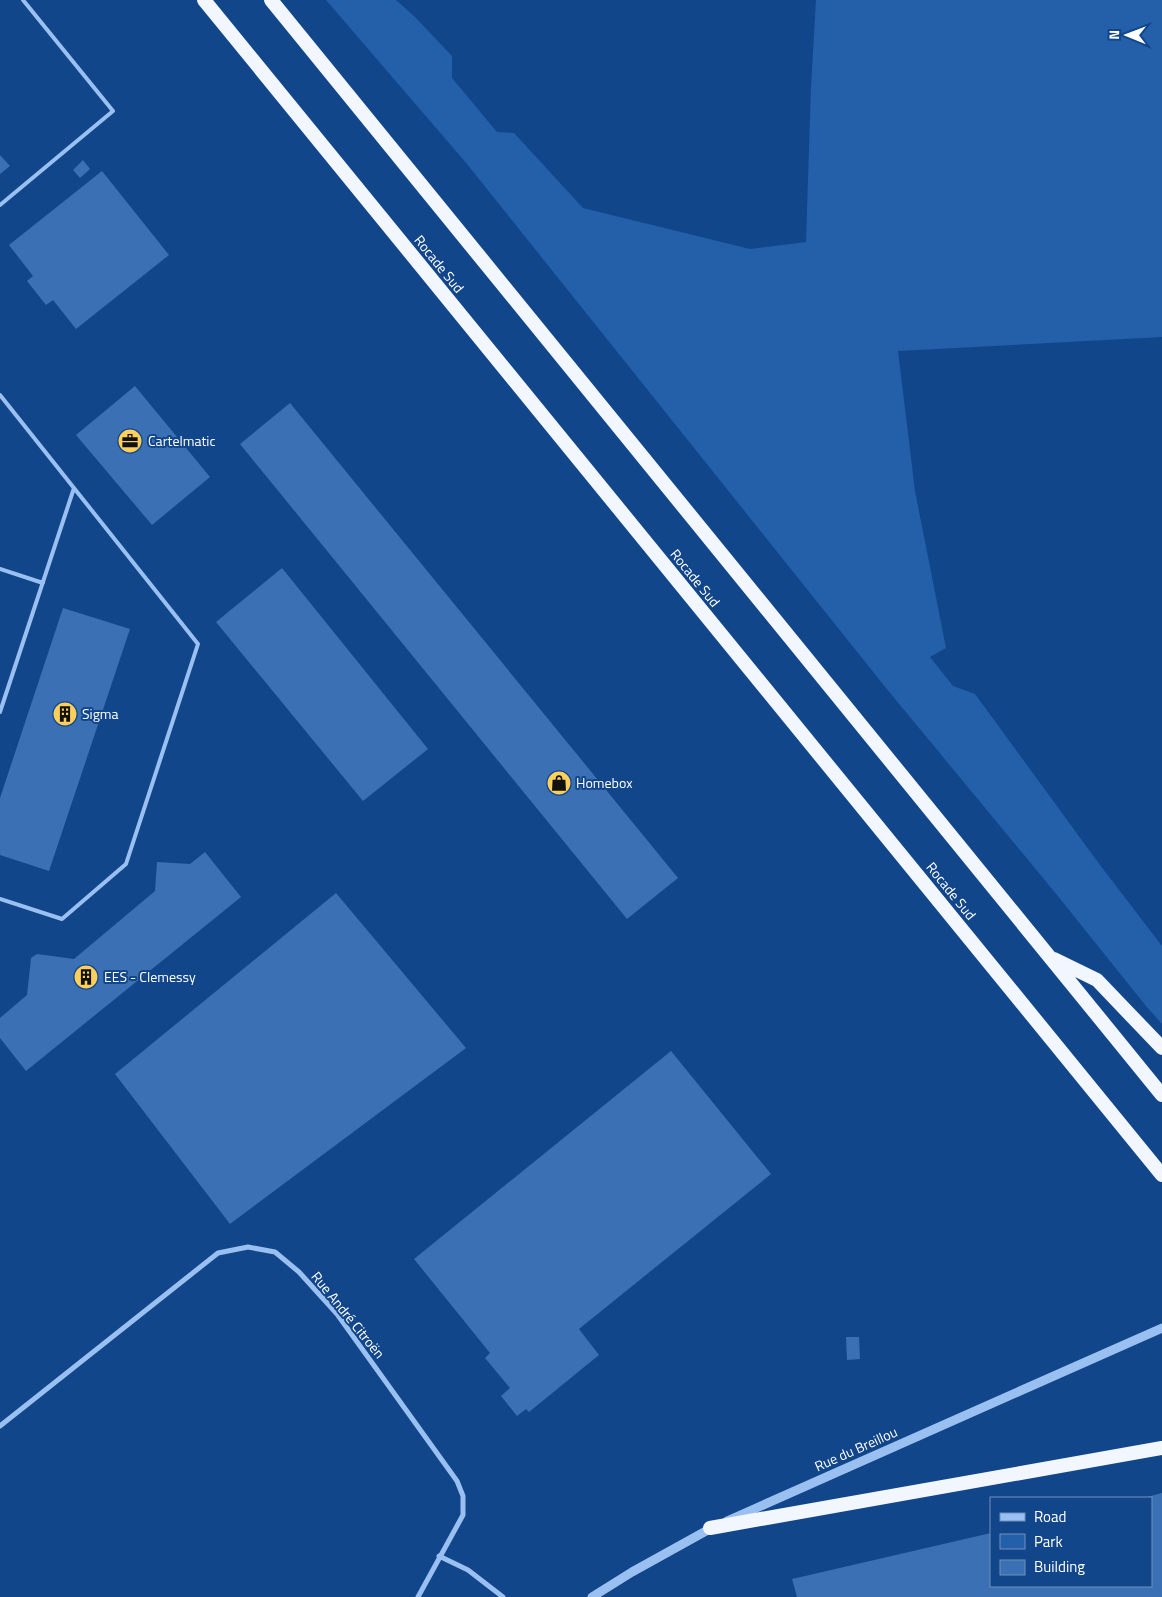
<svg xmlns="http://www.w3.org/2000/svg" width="1162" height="1597" viewBox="0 0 1162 1597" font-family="'Titillium Web',sans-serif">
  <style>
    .green { fill: #245faa }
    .building { fill: #3b70b4 }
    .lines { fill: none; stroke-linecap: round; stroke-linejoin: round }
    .service { stroke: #99c0f1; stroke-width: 4 }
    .minor { stroke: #99c0f1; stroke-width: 5 }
    .tertiary { stroke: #99c0f1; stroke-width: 9 }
    .trunk { stroke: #f1f6ff; stroke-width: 14 }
    .labels { text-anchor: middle; stroke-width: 4; stroke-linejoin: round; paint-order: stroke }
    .street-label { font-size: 14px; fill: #fff; stroke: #12468b }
    .poi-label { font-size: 14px; fill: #fff; stroke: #12468b; text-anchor: start }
  </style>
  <rect width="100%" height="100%" fill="#12468b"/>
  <path class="green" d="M 326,0 L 396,0 L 415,17 L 452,56 L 452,78 L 497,132 L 514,133 L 583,208 L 750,249 L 806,242 L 811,87 L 816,0 L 1162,0 L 1162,337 L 898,351 L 915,491 L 946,648 L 930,657 L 953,686 L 975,694 L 1100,865 L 1162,946 L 1162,1024 L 1146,1006 L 1057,895 L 886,688 L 467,164 Z"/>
  <path class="building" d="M 0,155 L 10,166 L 0,174 Z
    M 83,160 L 90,169 L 80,178 L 73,170 Z
    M 102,171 L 169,255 L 76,329 L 53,300 L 46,305 L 27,281 L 33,276 L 9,245 Z
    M 135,386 L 210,477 L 152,525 L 76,435 Z
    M 290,403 L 678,878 L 627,919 L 240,444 Z
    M 282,568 L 428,749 L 363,801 L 216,622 Z
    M 63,608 L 130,629 L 49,871 L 0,855 L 0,798 Z
    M 205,852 L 241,897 L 26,1071 L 0,1038 L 0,1018 L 27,995 L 31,958 L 37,954 L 74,959 L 155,891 L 157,862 L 190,864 Z
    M 336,893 L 466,1048 L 230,1224 L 115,1074 Z
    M 671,1051 L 771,1174 L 579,1329 L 599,1355 L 529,1412 L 526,1409 L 517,1416 L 501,1396 L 510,1388 L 485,1358 L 490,1353 L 414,1259 Z
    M 846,1337 L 859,1337 L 860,1359 L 847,1360 Z
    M 1162,1493 L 1162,1597 L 797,1597 L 792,1579 L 991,1533 L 991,1586 L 1151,1586 L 1151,1498 L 1143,1498 Z"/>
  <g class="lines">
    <path class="service" d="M 0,205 L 113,111 L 23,0
      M 0,395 L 198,644 L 126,864 L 62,919 L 0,899
      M 0,569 L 43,583
      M 0,712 L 74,488"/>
    <path class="minor" d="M 0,1426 L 218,1253 L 248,1247 L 275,1252 L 299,1272 L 337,1314 L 457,1481 L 463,1496 L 463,1515 L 418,1597
      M 439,1556 L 468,1570 L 503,1597"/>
    <path class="tertiary" d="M 727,1521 L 1162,1328
      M 592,1597 L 632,1572 L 715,1526"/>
    <path class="trunk" d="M 204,0 L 1162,1175
      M 271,0 L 1162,1095
      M 1054,959 L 1097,980 L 1162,1048
      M 710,1528 L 1162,1448"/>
  </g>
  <defs>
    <symbol id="office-disc" viewBox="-11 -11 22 22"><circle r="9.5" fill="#ffd059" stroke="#12468b"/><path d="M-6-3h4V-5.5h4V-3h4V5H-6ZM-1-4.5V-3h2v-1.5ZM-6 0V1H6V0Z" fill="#111"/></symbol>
    <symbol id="building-disc" viewBox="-11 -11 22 22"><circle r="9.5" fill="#ffd059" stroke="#12468b"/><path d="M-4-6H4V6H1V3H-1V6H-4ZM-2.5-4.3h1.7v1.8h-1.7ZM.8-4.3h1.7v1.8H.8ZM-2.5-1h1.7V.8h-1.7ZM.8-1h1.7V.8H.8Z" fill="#111"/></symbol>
    <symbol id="shop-disc" viewBox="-11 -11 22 22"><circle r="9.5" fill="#ffd059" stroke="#12468b"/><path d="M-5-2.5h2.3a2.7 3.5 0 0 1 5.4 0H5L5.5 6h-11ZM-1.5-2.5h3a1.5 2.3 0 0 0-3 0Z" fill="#111"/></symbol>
  </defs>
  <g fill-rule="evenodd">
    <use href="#office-disc" x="116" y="427" width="28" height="28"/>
    <use href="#building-disc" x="51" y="700" width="28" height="28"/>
    <use href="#shop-disc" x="545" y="769" width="28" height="28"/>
    <use href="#building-disc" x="72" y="963" width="28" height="28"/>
  </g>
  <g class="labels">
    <g class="street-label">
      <text transform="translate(439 264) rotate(51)" y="5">Rocade Sud</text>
      <text transform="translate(695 578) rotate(51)" y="5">Rocade Sud</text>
      <text transform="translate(951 891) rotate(51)" y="5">Rocade Sud</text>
      <text transform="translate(348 1315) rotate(51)" y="5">Rue André Citroën</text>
      <text transform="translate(856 1449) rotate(-24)" y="5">Rue du Breillou</text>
    </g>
    <g class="poi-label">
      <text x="148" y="446">Cartelmatic</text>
      <text x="82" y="719">Sigma</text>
      <text x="576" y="788">Homebox</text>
      <text x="104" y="982">EES - Clemessy</text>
    </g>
  </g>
  <rect x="990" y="1497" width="162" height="90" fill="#12468b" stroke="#7190b9"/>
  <rect x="1000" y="1513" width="25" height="8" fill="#99c0f1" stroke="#7190b9"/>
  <text x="1034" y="1522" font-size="15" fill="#ffffff">Road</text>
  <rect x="1000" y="1534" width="25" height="15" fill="#245faa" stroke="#7190b9"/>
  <text x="1034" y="1547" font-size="15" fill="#ffffff">Park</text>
  <rect x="1000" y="1560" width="25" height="15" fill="#3b70b4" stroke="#7190b9"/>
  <text x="1034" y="1572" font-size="15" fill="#ffffff">Building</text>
  <g transform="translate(1127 35) rotate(271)" stroke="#12468b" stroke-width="4" paint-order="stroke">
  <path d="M0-4L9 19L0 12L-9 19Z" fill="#ffffff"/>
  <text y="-8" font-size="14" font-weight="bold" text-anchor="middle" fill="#ffffff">N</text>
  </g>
</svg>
